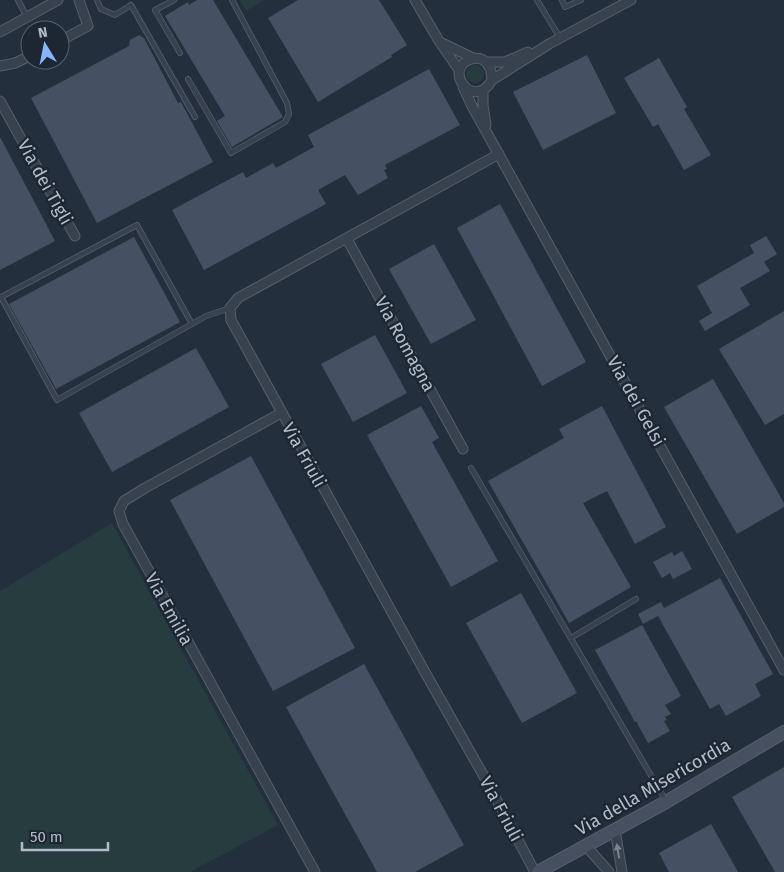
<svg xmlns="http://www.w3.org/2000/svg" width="784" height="872" viewBox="0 0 784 872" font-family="'Fira Sans',sans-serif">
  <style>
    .green { fill: #263c3f }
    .building { fill: #455162 }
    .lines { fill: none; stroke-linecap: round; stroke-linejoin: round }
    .lane-casing { stroke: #565f6c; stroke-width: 6 }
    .street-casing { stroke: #565f6c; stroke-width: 11 }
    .secondary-casing { stroke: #565f6c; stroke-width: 14 }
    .lane { stroke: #38414e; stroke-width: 4.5 }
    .street { stroke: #38414e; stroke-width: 9 }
    .secondary { stroke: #465061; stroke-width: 12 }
    .oneway { fill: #7c8592 }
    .labels { text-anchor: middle; stroke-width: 5; stroke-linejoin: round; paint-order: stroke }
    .street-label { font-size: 18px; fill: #b4bcc9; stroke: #1d2633 }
  </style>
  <rect width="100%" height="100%" fill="#242f3e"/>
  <path class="green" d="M 240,0 L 264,0 L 246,11 Z
    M466 74a9 9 0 1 1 18 0a9 9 0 1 1-18 0Z
    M 112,523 L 278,825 L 190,872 L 0,872 L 0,591 Z"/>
  <path class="building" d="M 197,0 L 213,0 L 283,117 L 232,147 L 217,121 L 225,116 L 165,16 L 188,2 L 189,5 Z
    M 298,0 L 379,0 L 407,45 L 391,55 L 392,57 L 318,102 L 268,18 Z
    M 139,35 L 144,38 L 178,103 L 181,102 L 213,162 L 97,223 L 31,98 L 129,46 L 130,40 Z
    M 587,55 L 616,113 L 543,150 L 513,92 Z
    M 659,58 L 687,107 L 684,109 L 711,155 L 684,170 L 658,124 L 653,127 L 624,78 Z
    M 429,69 L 460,125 L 385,165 L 387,169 L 384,170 L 388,178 L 358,195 L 345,175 L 318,190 L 326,204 L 204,270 L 172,210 L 243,172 L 246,178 L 273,163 L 276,168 L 314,147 L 308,135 Z
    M 0,137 L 55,241 L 0,270 Z
    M 500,204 L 586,362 L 542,386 L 457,228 Z
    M 766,236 L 777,254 L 764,262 L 770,271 L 740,288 L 750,305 L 705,331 L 699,321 L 712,313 L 697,286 L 754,253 L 750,245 Z
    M 134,237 L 180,322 L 56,389 L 9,304 Z
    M 434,244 L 476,320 L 431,344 L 389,269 Z
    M 784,311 L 784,414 L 765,425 L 719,349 Z
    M 375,335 L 407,393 L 353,422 L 321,364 Z
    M 196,348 L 229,407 L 112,472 L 79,413 Z
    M 713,379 L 784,503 L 784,507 L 737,534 L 664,407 Z
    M 421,406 L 439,438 L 432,442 L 498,561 L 451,587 L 367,435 Z
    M 602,406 L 666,527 L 635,544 L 607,491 L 583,503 L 631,587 L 569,623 L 488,481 L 564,438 L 559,429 Z
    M 251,456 L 355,648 L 273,691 L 170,500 Z
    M 682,551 L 692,569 L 673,579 L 670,573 L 662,578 L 653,562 L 672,552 L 674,556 Z
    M 720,578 L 773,674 L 755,684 L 761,696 L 726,716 L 719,704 L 710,709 L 658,616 L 643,624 L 638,614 L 661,602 L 664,608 Z
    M 521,593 L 577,693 L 522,723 L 466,623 Z
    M 642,625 L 681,696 L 665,705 L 671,714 L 665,717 L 667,720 L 664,721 L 670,731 L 648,743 L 636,721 L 635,722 L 595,650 Z
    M 364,664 L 464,845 L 415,872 L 377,872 L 286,707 Z
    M 784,767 L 784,872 L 775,872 L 732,797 Z
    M 711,824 L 738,872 L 669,872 L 659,853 Z"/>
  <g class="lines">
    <defs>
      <path id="lane" d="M 18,0 L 27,17
        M 97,0 L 101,9 L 115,15 L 131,5 L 195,117
        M 174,0 L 155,10 L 180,53
        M 537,0 L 560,38
        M 562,0 L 565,7 L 581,0
        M 188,79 L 231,153 L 285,122 L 289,114 L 287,103 L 232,0
        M 192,324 L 137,225 L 1,297 L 57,400 L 206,316 L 230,308
        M 471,468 L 666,801
        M 571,638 L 636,599"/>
      <path id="street" d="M 415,0 L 439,41 L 459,70
        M 0,32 L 58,0
        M 60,41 L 88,26 L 79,0
        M 442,43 L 473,58
        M 487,62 L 505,62 L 528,52
        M 0,66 L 15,63 L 30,56
        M 492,80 C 492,69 486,55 472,59 C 441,67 473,113 492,80 L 549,44 L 631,0
        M 463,87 L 472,106 L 784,670
        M 483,90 L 483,105 L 486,125
        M 0,101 L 75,236
        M 499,154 L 238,298 L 230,308 L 231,320 L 426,674 L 486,780 L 535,872
        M 347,239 L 463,449
        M 281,413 L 145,488 L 124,501 L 119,511 L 123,524 L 315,872
        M 615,830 L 622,872
        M 586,846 L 609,872"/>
      <path id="secondary" d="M 538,872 L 666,802 L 784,732"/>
    </defs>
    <use href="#lane" class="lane-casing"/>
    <use href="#street" class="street-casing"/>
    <use href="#secondary" class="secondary-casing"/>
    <use href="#lane" class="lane"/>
    <use href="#street" class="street"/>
    <use href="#secondary" class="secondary"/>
  </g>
  <defs><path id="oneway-solid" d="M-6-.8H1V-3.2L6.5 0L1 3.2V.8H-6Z" transform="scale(1.25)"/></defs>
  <use class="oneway" href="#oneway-solid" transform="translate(618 851) rotate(-99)"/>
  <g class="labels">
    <g class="street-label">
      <text transform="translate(45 182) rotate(61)" y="6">Via dei Tigli</text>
      <text transform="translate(405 344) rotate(61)" y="6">Via Romagna</text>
      <text transform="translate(636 401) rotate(61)" y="6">Via dei Gelsi</text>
      <text transform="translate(304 455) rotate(61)" y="6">Via Friuli</text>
      <text transform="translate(169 609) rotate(61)" y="6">Via Emilia</text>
      <text transform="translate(653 787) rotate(-30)" y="6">Via della Misericordia</text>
      <text transform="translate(501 809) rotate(62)" y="6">Via Friuli</text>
    </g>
  </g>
  <g transform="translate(45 45) rotate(350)"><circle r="24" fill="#1d2633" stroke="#59626f"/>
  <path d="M0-4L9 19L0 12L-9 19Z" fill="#8ab4f8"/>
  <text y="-8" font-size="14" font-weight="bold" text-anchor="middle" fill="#b4bcc9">N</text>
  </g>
  <path d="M22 842v8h86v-8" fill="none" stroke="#b4bcc9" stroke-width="2.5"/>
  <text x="30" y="842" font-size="15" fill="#b4bcc9" stroke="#1d2633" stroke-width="4" paint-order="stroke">50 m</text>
</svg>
